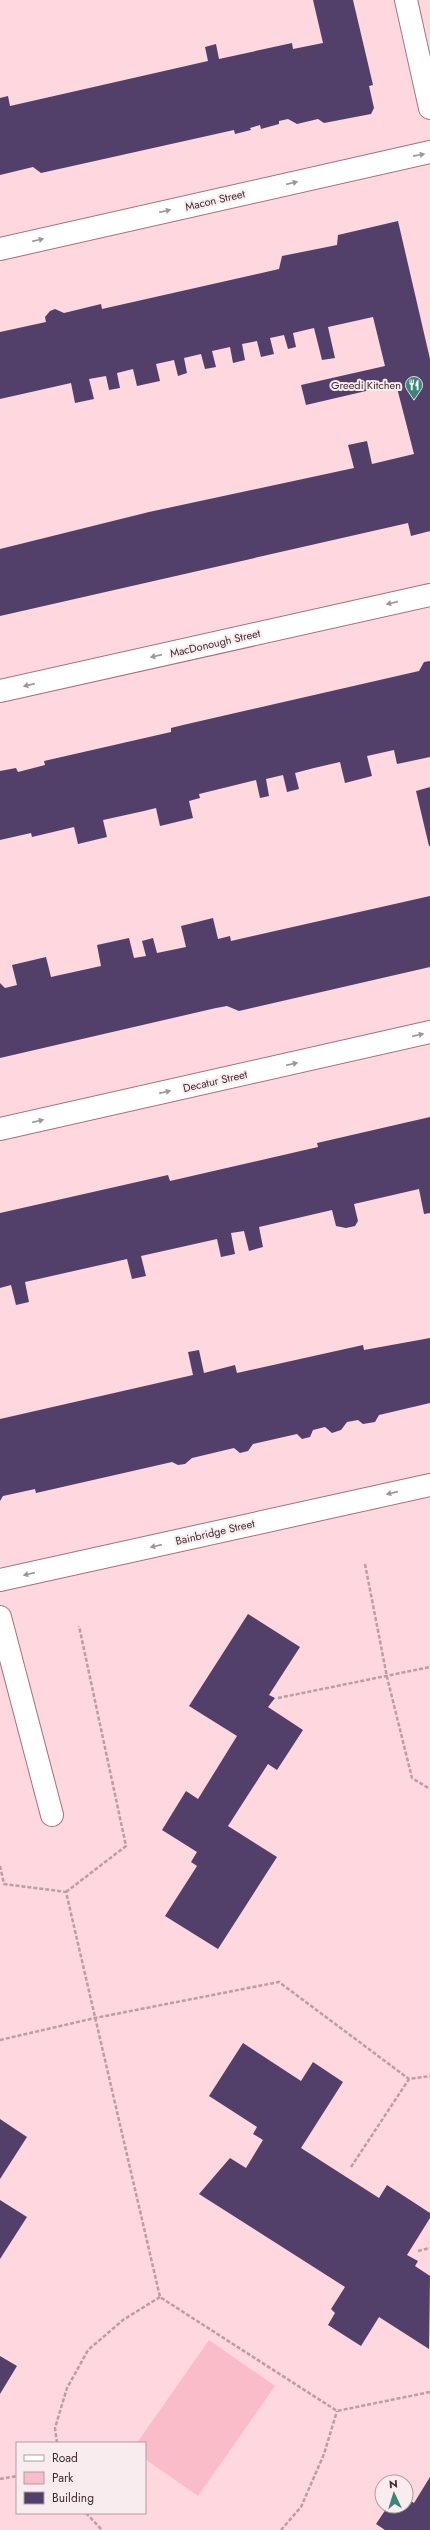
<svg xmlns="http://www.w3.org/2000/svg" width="430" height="2530" viewBox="0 0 430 2530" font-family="Jost,sans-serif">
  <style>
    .green { fill: #fbbcca }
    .building { fill: #523f6a }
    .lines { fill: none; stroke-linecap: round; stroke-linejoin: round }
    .minor-casing { stroke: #a76f7c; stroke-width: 24 }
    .path { stroke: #be9ca3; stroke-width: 2.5; stroke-dasharray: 4 2; stroke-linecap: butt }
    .minor { stroke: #fff; stroke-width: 22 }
    .oneway { fill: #a09497 }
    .labels { text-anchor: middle; stroke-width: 4; stroke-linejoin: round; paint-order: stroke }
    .street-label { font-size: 11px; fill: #41292f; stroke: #f9ecef }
    .poi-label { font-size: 11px; fill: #41292f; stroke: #f9ecef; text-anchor: end }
  </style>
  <rect width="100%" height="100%" fill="#fed7df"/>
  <path class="green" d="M 209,2340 L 275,2386 L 198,2496 L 145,2459 L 145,2443 L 137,2443 Z"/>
  <path class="building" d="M 313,0 L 353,0 L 373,85 L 369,86 L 374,108 L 371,114 L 324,123 L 318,119 L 297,124 L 288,119 L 279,121 L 279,124 L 261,129 L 260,125 L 250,128 L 251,130 L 235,134 L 234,130 L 41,173 L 33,167 L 0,175 L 0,98 L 8,96 L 10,106 L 208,61 L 205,47 L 216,44 L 219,59 L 292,43 L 293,49 L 323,43 Z
    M 398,221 L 430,359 L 430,531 L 411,536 L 408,523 L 0,616 L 0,549 L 149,512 L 354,468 L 348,445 L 367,441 L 372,464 L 414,454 L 396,384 L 306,405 L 301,385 L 385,366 L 373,317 L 328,327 L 335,358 L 322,360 L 314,328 L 293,333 L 296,347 L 288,349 L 284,335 L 270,338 L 274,354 L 261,357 L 257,341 L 242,344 L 245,360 L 233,363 L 230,347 L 212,351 L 216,367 L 205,369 L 201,354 L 184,358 L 187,373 L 178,376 L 174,360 L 156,364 L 160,381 L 137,386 L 133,369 L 117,373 L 120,388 L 109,390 L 106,376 L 89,379 L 94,399 L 75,403 L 71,383 L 0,399 L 0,332 L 46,322 L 45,317 L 50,311 L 55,309 L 64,313 L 101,304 L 102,309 L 279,269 L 282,256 L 337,245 L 338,235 Z
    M 430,661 L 430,757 L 397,764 L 394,750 L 367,756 L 372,776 L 345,783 L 340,762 L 314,768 L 295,773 L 299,789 L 287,792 L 283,775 L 266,779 L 269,796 L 260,798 L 256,780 L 199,794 L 200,798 L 189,801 L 193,818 L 160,826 L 156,808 L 144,811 L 103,820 L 107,837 L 78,844 L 74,827 L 32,837 L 31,833 L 0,840 L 0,771 L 16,768 L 18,772 L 45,765 L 44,761 L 171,732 L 171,728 L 183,725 L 419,671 L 424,662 Z
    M 430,787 L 430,846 L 429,846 L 416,791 Z
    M 430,896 L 430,967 L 239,1011 L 227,1006 L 216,1008 L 0,1058 L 0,983 L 5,988 L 17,985 L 12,965 L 46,957 L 51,977 L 101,966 L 97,945 L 129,938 L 134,958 L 146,956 L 142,941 L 153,938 L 157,953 L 186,947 L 181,926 L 213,918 L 218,939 L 230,936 L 231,941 Z
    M 430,1117 L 430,1213 L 424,1214 L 419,1189 L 354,1204 L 358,1221 L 355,1226 L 346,1228 L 336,1226 L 332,1210 L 259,1227 L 263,1247 L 249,1251 L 244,1231 L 231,1233 L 235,1254 L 221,1257 L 217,1239 L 141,1256 L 146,1276 L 132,1279 L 127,1259 L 25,1282 L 29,1302 L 16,1305 L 11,1285 L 0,1288 L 0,1213 L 168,1175 L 170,1181 L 318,1147 L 317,1143 Z
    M 430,1338 L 430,1403 L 379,1415 L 375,1422 L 363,1424 L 358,1420 L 347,1422 L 341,1430 L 332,1433 L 325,1427 L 313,1430 L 310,1437 L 302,1439 L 297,1434 L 253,1444 L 248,1451 L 240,1453 L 234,1448 L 192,1458 L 185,1464 L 178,1465 L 172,1462 L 36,1493 L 35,1489 L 3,1496 L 0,1501 L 0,1419 L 193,1375 L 188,1352 L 199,1350 L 204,1373 L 235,1365 L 237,1373 L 363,1345 L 364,1350 Z
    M 248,1614 L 300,1647 L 269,1695 L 275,1698 L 268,1707 L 303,1730 L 277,1770 L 268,1764 L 228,1826 L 277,1857 L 218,1949 L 165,1916 L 197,1866 L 191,1862 L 197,1852 L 162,1830 L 186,1791 L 198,1799 L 237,1736 L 189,1706 Z
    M 243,2043 L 301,2081 L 313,2062 L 343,2082 L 301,2148 L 379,2198 L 387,2185 L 430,2213 L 430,2218 L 407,2255 L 418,2261 L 415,2266 L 430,2276 L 429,2349 L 379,2317 L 361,2346 L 328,2325 L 335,2313 L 331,2309 L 345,2287 L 199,2194 L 230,2158 L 246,2168 L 263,2140 L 253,2134 L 257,2127 L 209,2096 Z
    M 0,2119 L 27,2137 L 0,2179 Z
    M 0,2200 L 27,2217 L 0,2259 Z
    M 0,2356 L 17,2366 L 0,2394 Z
    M 430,2477 L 430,2530 L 385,2530 L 376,2524 L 388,2506 L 406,2506 L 406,2498 L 414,2503 Z"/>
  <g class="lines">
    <defs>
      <path id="minor" d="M 406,0 L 430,108
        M 0,249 L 430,152
        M 0,691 L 430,595
        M 0,1129 L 430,1032
        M 0,1580 L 430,1485
        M 0,1617 L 52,1815"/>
    </defs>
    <use href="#minor" class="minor-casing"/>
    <path class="path" d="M 365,1564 L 387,1677 L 412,1778 L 430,1789
      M 278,1698 L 430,1667
      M 0,1866 L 4,1884 L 66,1892 L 160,2297 L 337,2411 L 430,2392
      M 66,1892 L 126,1846 L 79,1626
      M 0,2040 L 95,2018 L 279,1982 L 409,2079
      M 351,2167 L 409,2079 L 430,2076
      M 418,2251 L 430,2248
      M 57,2443 L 55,2428 L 67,2388 L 88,2350 L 123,2320 L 160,2297
      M 0,2479 L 17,2476
      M 86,2513 L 102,2530
      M 281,2530 L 301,2507 L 324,2454 L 337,2411"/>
    <use href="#minor" class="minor"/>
  </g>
  <defs><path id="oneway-solid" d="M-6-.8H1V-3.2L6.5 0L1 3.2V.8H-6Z"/></defs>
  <g class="oneway">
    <use href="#oneway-solid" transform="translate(419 155) rotate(-11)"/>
    <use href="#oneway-solid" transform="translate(292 183) rotate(-13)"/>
    <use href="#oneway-solid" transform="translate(165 211) rotate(-13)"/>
    <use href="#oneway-solid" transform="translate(38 240) rotate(-13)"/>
    <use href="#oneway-solid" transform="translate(392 603) rotate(167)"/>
    <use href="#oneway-solid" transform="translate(156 656) rotate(167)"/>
    <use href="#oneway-solid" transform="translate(29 685) rotate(167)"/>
    <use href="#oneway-solid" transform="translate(418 1035) rotate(-13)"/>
    <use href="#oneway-solid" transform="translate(292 1064) rotate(-13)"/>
    <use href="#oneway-solid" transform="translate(165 1092) rotate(-13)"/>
    <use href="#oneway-solid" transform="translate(38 1121) rotate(-13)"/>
    <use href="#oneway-solid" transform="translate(392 1493) rotate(167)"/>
    <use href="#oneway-solid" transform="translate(156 1546) rotate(167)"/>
    <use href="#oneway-solid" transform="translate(29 1574) rotate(167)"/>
  </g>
  <defs>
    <symbol id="restaurant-pin" viewBox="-11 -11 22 30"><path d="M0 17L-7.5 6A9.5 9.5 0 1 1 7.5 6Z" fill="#3e847a" stroke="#f9ecef"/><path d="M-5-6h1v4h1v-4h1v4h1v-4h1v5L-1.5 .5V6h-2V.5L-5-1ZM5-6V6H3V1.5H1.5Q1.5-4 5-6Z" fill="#fff"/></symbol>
  </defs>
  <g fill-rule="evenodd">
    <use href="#restaurant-pin" x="404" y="375" width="20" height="27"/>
  </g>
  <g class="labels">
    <g class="street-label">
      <text transform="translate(215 200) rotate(-13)" y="4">Macon Street</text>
      <text transform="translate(215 643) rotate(-13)" y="4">MacDonough Street</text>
      <text transform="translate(215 1081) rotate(-13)" y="4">Decatur Street</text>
      <text transform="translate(215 1532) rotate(-13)" y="4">Bainbridge Street</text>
    </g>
    <g class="poi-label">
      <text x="401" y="389">Greedi Kitchen</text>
    </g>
  </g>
  <rect x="16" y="2442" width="130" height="72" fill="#f9ecef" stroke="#af9ea2"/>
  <rect x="24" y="2455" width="20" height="6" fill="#ffffff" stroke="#af9ea2"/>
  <text x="52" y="2462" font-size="12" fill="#41292f">Road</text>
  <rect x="24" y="2472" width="20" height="12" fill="#fbbcca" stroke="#af9ea2"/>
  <text x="52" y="2482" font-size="12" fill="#41292f">Park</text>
  <rect x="24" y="2492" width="20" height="12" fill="#523f6a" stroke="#af9ea2"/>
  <text x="52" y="2502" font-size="12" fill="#41292f">Building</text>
  <g transform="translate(394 2494) rotate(356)"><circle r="19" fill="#f9ecef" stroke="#af9ea2"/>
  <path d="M0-3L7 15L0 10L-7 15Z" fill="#3e847a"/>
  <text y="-6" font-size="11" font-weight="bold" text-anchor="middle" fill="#41292f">N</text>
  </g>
</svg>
